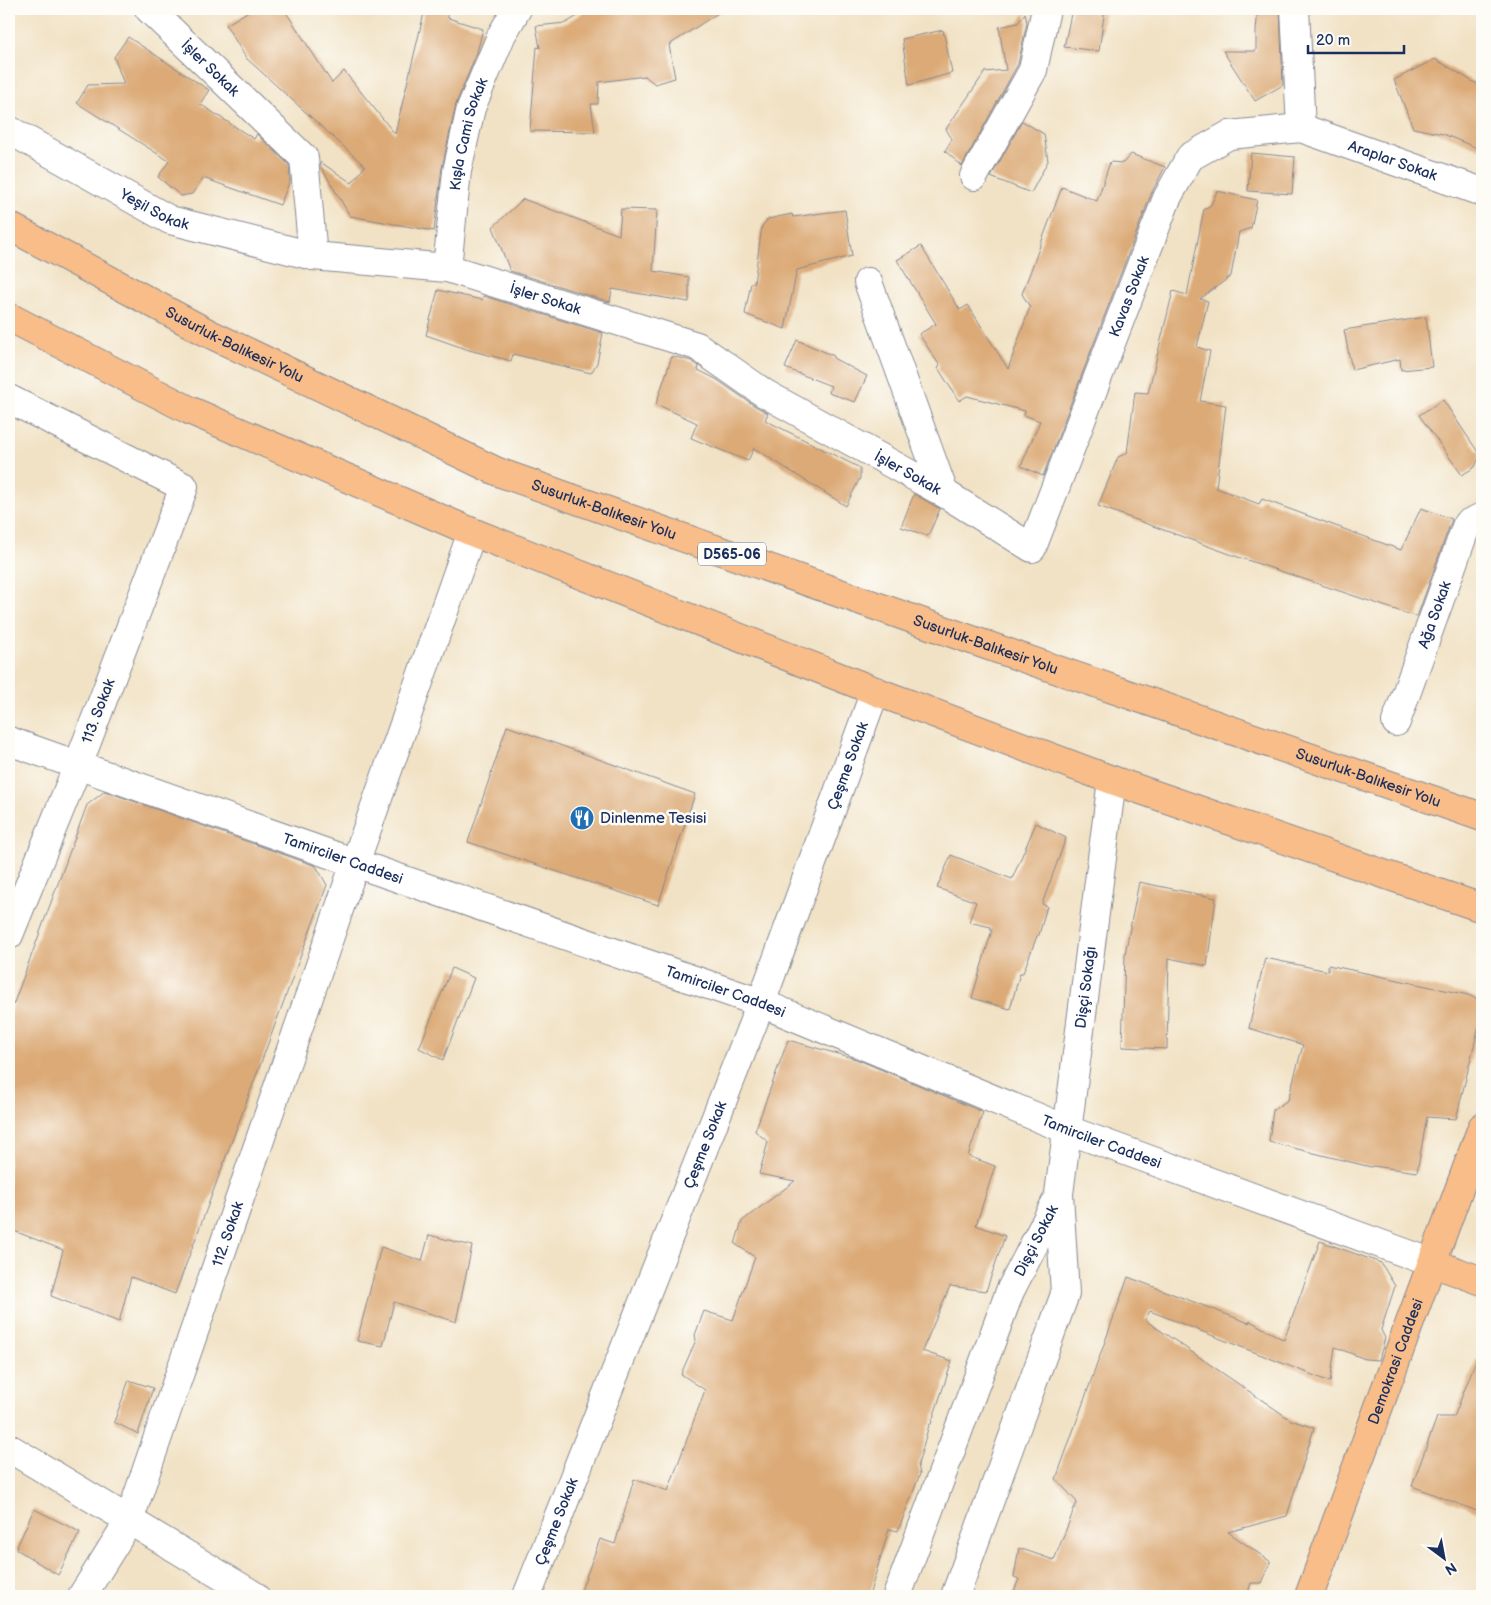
<svg xmlns="http://www.w3.org/2000/svg" width="1491" height="1605" viewBox="0 0 1491 1605" font-family="'Balsamiq Sans',sans-serif">
  <style>
    .building { fill: #dcaa77 }
    .lines { fill: none; stroke-linecap: round; stroke-linejoin: round }
    .minor-casing { stroke: #868892; stroke-width: 30 }
    .major-casing { stroke: #868892; stroke-width: 30 }
    .highway-casing { stroke: #868892; stroke-width: 30 }
    .minor { stroke: #fff; stroke-width: 28 }
    .major { stroke: #f8bd89; stroke-width: 28 }
    .highway { stroke: #f8bd89; stroke-width: 28 }
    .labels { text-anchor: middle; stroke-width: 5; stroke-linejoin: round; paint-order: stroke }
    .shield { fill: #fdfcf7; stroke: #5f6c8c; stroke-width: 1 }
    .shield-label { font-size: 14px; font-weight: bold; fill: #1b2f5e }
    .street-label { font-size: 15px; fill: #1b2f5e; stroke: #fdfcf7 }
    .poi-label { font-size: 15px; fill: #1b2f5e; stroke: #fdfcf7; text-anchor: start }
  </style>
  <rect width="100%" height="100%" fill="#fdfcf7"/>
  <filter id="ink" filterUnits="userSpaceOnUse"><feTurbulence type="fractalNoise" baseFrequency=".02" numOctaves="2"/><feDisplacementMap in="SourceGraphic" scale="10" xChannelSelector="R" yChannelSelector="G"/><feConvolveMatrix kernelMatrix="1 2 1 2 8 2 1 2 1" color-interpolation-filters="sRGB"/></filter>
  <filter id="wash" filterUnits="userSpaceOnUse"><feTurbulence type="fractalNoise" baseFrequency=".0096" numOctaves="4" result="noise"/><feDisplacementMap in="SourceGraphic" scale="20" xChannelSelector="R" yChannelSelector="G"/><feGaussianBlur stdDeviation="1.12" result="paint"/><feColorMatrix in="noise" values="0 0 0 0 0 0 0 0 0 0 0 0 0 0 0 0 0 1.4 0 .05"/><feComposite in="paint" operator="in"/></filter>
  <g filter="url(#wash)">
    <rect width="100%" height="100%" fill="#f1e2c5"/>
    <g id="blocks">
      <path class="building" d="M 252,9 L 284,9 L 332,83 L 344,71 L 395,134 L 425,9 L 447,9 L 448,18 L 483,29 L 477,52 L 456,104 L 442,168 L 434,231 L 350,216 L 320,165 L 320,162 L 352,183 L 365,166 L 246,58 L 226,25 Z
        M 589,9 L 724,9 L 669,45 L 675,78 L 655,84 L 645,76 L 599,82 L 598,104 L 591,104 L 595,132 L 530,131 L 537,47 L 540,48 L 536,26 L 566,23 Z
        M 1072,9 L 1105,9 L 1099,51 L 1064,47 Z
        M 1258,9 L 1280,9 L 1283,85 L 1255,101 L 1223,51 L 1256,51 L 1256,31 Z
        M 1025,13 L 1027,23 L 1018,64 L 962,166 L 945,151 L 952,139 L 946,129 L 985,72 L 1006,70 L 999,27 L 1018,23 Z
        M 943,30 L 952,73 L 909,85 L 902,39 Z
        M 128,37 L 209,90 L 200,104 L 254,139 L 257,134 L 289,165 L 290,181 L 280,205 L 203,178 L 192,194 L 181,196 L 158,177 L 169,161 L 77,103 L 88,85 L 124,84 L 114,57 Z
        M 1435,59 L 1482,87 L 1482,150 L 1443,134 L 1413,128 L 1394,80 Z
        M 1022,121 L 1044,134 L 1048,161 L 1031,193 L 991,177 Z
        M 1251,153 L 1295,157 L 1292,194 L 1248,191 Z
        M 1131,154 L 1165,167 L 1152,192 L 1043,476 L 1021,466 L 1040,421 L 1024,415 L 1025,411 L 967,396 L 959,401 L 938,368 L 940,366 L 919,334 L 936,324 L 897,260 L 921,246 L 960,310 L 968,305 L 1008,369 L 1030,307 L 1022,294 L 1062,187 L 1097,201 L 1110,162 L 1123,163 Z
        M 1217,191 L 1257,200 L 1251,228 L 1239,232 L 1231,276 L 1200,299 L 1208,301 L 1197,347 L 1210,351 L 1200,401 L 1226,405 L 1216,488 L 1259,504 L 1262,499 L 1401,550 L 1421,508 L 1452,519 L 1417,617 L 1238,557 L 1098,506 L 1118,457 L 1127,453 L 1135,392 L 1148,393 L 1173,291 L 1187,295 L 1204,209 L 1211,205 Z
        M 523,199 L 619,235 L 621,209 L 657,210 L 653,271 L 689,277 L 689,302 L 612,289 L 610,302 L 510,271 L 493,227 Z
        M 845,210 L 852,256 L 797,270 L 785,329 L 745,314 L 751,283 L 754,283 L 762,226 L 768,219 L 792,214 L 793,217 Z
        M 438,290 L 482,300 L 483,296 L 487,297 L 603,333 L 597,363 L 591,373 L 513,354 L 511,361 L 469,350 L 426,335 Z
        M 1426,317 L 1432,367 L 1401,370 L 1400,359 L 1352,370 L 1344,330 Z
        M 797,340 L 834,356 L 833,358 L 867,376 L 855,402 L 829,393 L 831,386 L 785,368 Z
        M 672,356 L 692,361 L 699,366 L 698,370 L 716,379 L 755,406 L 768,413 L 765,420 L 860,468 L 860,478 L 846,506 L 754,448 L 748,461 L 691,438 L 697,423 L 656,404 Z
        M 1443,400 L 1480,455 L 1475,467 L 1462,475 L 1419,415 Z
        M 914,494 L 940,509 L 928,536 L 901,527 Z
        M 507,726 L 695,794 L 658,905 L 468,842 Z
        M 105,791 L 316,866 L 327,885 L 175,1294 L 131,1277 L 119,1322 L 51,1296 L 63,1250 L 9,1229 L 9,1016 L 87,805 Z
        M 1036,823 L 1066,838 L 1042,904 L 1047,906 L 1039,935 L 1037,936 L 1023,973 L 1020,973 L 1010,1009 L 972,998 L 992,930 L 990,930 L 991,927 L 969,922 L 976,902 L 937,888 L 951,855 L 1012,879 Z
        M 1139,882 L 1216,898 L 1207,966 L 1169,958 L 1167,1049 L 1122,1047 L 1125,954 Z
        M 1265,958 L 1328,971 L 1328,965 L 1468,995 L 1482,1001 L 1482,1013 L 1456,1119 L 1427,1117 L 1417,1172 L 1373,1166 L 1371,1167 L 1269,1142 L 1273,1110 L 1288,1100 L 1303,1045 L 1249,1028 Z
        M 452,968 L 474,978 L 443,1060 L 419,1048 Z
        M 788,1040 L 856,1059 L 983,1112 L 968,1156 L 995,1166 L 976,1225 L 1005,1236 L 986,1291 L 950,1286 L 922,1351 L 952,1361 L 931,1424 L 929,1425 L 918,1465 L 920,1474 L 898,1531 L 889,1529 L 869,1596 L 579,1596 L 600,1539 L 615,1544 L 634,1479 L 668,1491 L 705,1390 L 681,1374 L 696,1340 L 695,1335 L 704,1311 L 733,1320 L 755,1257 L 735,1244 L 742,1221 L 795,1181 L 759,1174 L 768,1142 L 755,1131 Z
        M 429,1235 L 472,1246 L 456,1322 L 394,1302 L 383,1346 L 357,1341 L 381,1247 L 422,1261 Z
        M 1320,1241 L 1381,1263 L 1395,1286 L 1381,1330 L 1385,1338 L 1379,1360 L 1365,1359 L 1335,1347 L 1330,1382 L 1150,1311 L 1145,1320 L 1291,1420 L 1314,1428 L 1287,1516 L 1228,1532 L 1271,1562 L 1262,1583 L 1251,1583 L 1247,1596 L 1012,1596 L 1019,1579 L 1014,1577 L 1019,1548 L 1054,1560 L 1077,1502 L 1056,1479 L 1128,1277 L 1249,1323 L 1250,1321 L 1284,1340 Z
        M 1480,1350 L 1482,1350 L 1482,1513 L 1412,1486 L 1437,1417 L 1454,1417 Z
        M 129,1380 L 153,1388 L 138,1434 L 114,1422 Z
        M 34,1509 L 80,1532 L 58,1575 L 16,1549 Z"/>
    </g>
  </g>
  <g filter="url(#ink)">
    <use href="#blocks" fill-opacity="0" stroke="#868892" stroke-width="1"/>
    <g class="lines">
      <defs>
        <g id="minor">
          <path id="s1" d="M 149,9 L 304,158 L 313,256 L 447,268 L 697,346 L 764,393 L 944,493 L 1032,548 L 1167,198 L 1190,157 L 1229,135 L 1301,128 L 1482,192"/>
          <path d="M 1295,9 L 1301,128"/>
          <path id="s2" d="M 9,130 L 170,220 L 313,256"/>
          <path d="M 974,176 L 1033,70 L 1046,9"/>
          <path id="s3" d="M 447,268 L 457,171 L 471,108 L 502,34 L 517,9"/>
          <path d="M 868,282 L 944,493"/>
          <path d="M 9,399 L 184,487 L 78,765 L 9,935"/>
          <path id="s4" d="M 1396,722 L 1467,524 L 1482,517"/>
          <path id="s5" d="M 9,741 L 355,863 L 761,1003 L 1068,1130 L 1433,1263"/>
          <path d="M 9,1448 L 255,1596"/>
          <path id="s6" d="M 82,1596 L 129,1521 L 355,863 L 472,532"/>
          <path id="s7" d="M 527,1596 L 761,1003 L 875,691"/>
          <path id="s8" d="M 897,1596 L 1010,1291 L 1059,1196"/>
          <path id="s9" d="M 955,1596 L 1065,1294 L 1059,1194 L 1112,780"/>
        </g>
        <g id="major">
          <path d="M 1433,1263 L 1482,1281"/>
          <path id="s10" d="M 1309,1596 L 1482,1127"/>
        </g>
        <g id="highway">
          <path id="s11" d="M 9,226 L 208,333 L 498,472 L 986,645 L 1482,817"/>
          <path d="M 9,317 L 189,410 L 472,532 L 875,691 L 1112,780 L 1482,908"/>
        </g>
      </defs>
      <use href="#minor" class="minor-casing"/>
      <use href="#major" class="major-casing"/>
      <use href="#highway" class="highway-casing"/>
      <use href="#minor" class="minor"/>
      <use href="#major" class="major"/>
      <use href="#highway" class="highway"/>
    </g>
  </g>
  <defs>
    <symbol id="restaurant-disc" viewBox="-11 -11 22 22"><circle r="9.5" fill="#1f6fb2" stroke="#fdfcf7"/><path d="M-5-6h1v4h1v-4h1v4h1v-4h1v5L-1.5 .5V6h-2V.5L-5-1ZM5-6V6H3V1.5H1.5Q1.5-4 5-6Z" fill="#fff"/></symbol>
  </defs>
  <g fill-rule="evenodd">
    <use href="#restaurant-disc" x="568" y="804" width="28" height="28"/>
  </g>
  <g class="labels">
    <rect class="shield" x="698" y="542.5" width="68" height="23" rx="4"/>
    <g class="shield-label">
      <text x="732" y="559">D565-06</text>
    </g>
    <g class="street-label">
      <text dy="5" stroke="none"><textPath href="#s1" startOffset="85">İşler Sokak</textPath></text>
      <text dy="5" stroke="none"><textPath href="#s3" startOffset="136">Kışla Cami Sokak</textPath></text>
      <text dy="5" stroke="none"><textPath href="#s1" startOffset="1738">Araplar Sokak</textPath></text>
      <text dy="5" stroke="none"><textPath href="#s2" startOffset="166">Yeşil Sokak</textPath></text>
      <text dy="5" stroke="none"><textPath href="#s1" startOffset="1371">Kavas Sokak</textPath></text>
      <text dy="5" stroke="none"><textPath href="#s1" startOffset="551">İşler Sokak</textPath></text>
      <text dy="5" stroke="none"><textPath href="#s11" startOffset="255">Susurluk-Balıkesir Yolu</textPath></text>
      <text dy="5" stroke="none"><textPath href="#s1" startOffset="956">İşler Sokak</textPath></text>
      <text dy="5" stroke="none"><textPath href="#s11" startOffset="660">Susurluk-Balıkesir Yolu</textPath></text>
      <text dy="5" stroke="none"><textPath href="#s4" startOffset="114">Ağa Sokak</textPath></text>
      <text dy="5" stroke="none"><textPath href="#s11" startOffset="1065">Susurluk-Balıkesir Yolu</textPath></text>
      <text transform="translate(98 711) rotate(-69)" y="5">113. Sokak</text>
      <text dy="5" stroke="none"><textPath href="#s7" startOffset="890">Çeşme Sokak</textPath></text>
      <text dy="5" stroke="none"><textPath href="#s11" startOffset="1470">Susurluk-Balıkesir Yolu</textPath></text>
      <text dy="5" stroke="none"><textPath href="#s5" startOffset="354">Tamirciler Caddesi</textPath></text>
      <text dy="5" stroke="none"><textPath href="#s9" startOffset="630">Dişçi Sokağı</textPath></text>
      <text dy="5" stroke="none"><textPath href="#s5" startOffset="759">Tamirciler Caddesi</textPath></text>
      <text dy="5" stroke="none"><textPath href="#s5" startOffset="1164">Tamirciler Caddesi</textPath></text>
      <text dy="5" stroke="none"><textPath href="#s7" startOffset="485">Çeşme Sokak</textPath></text>
      <text dy="5" stroke="none"><textPath href="#s6" startOffset="392">112. Sokak</textPath></text>
      <text dy="5" stroke="none"><textPath href="#s8" startOffset="382">Dişçi Sokak</textPath></text>
      <text dy="5" stroke="none"><textPath href="#s10" startOffset="250">Demokrasi Caddesi</textPath></text>
      <text dy="5" stroke="none"><textPath href="#s7" startOffset="80">Çeşme Sokak</textPath></text>
    </g>
    <g class="poi-label">
      <text x="600" y="823">Dinlenme Tesisi</text>
    </g>
  </g>
  <rect width="1491" height="1605" fill="none" stroke="#fdfcf7" stroke-width="30"/>
  <g transform="translate(1444 1558) rotate(148)" stroke="#fdfcf7" stroke-width="4" paint-order="stroke">
  <path d="M0-4L9 19L0 12L-9 19Z" fill="#1b2f5e"/>
  <text y="-8" font-size="14" font-weight="bold" text-anchor="middle" fill="#1b2f5e">N</text>
  </g>
  <path d="M1308 45v8h96v-8" fill="none" stroke="#1b2f5e" stroke-width="2.5"/>
  <text x="1316" y="45" font-size="15" fill="#1b2f5e" stroke="#fdfcf7" stroke-width="4" paint-order="stroke">20 m</text>
</svg>
